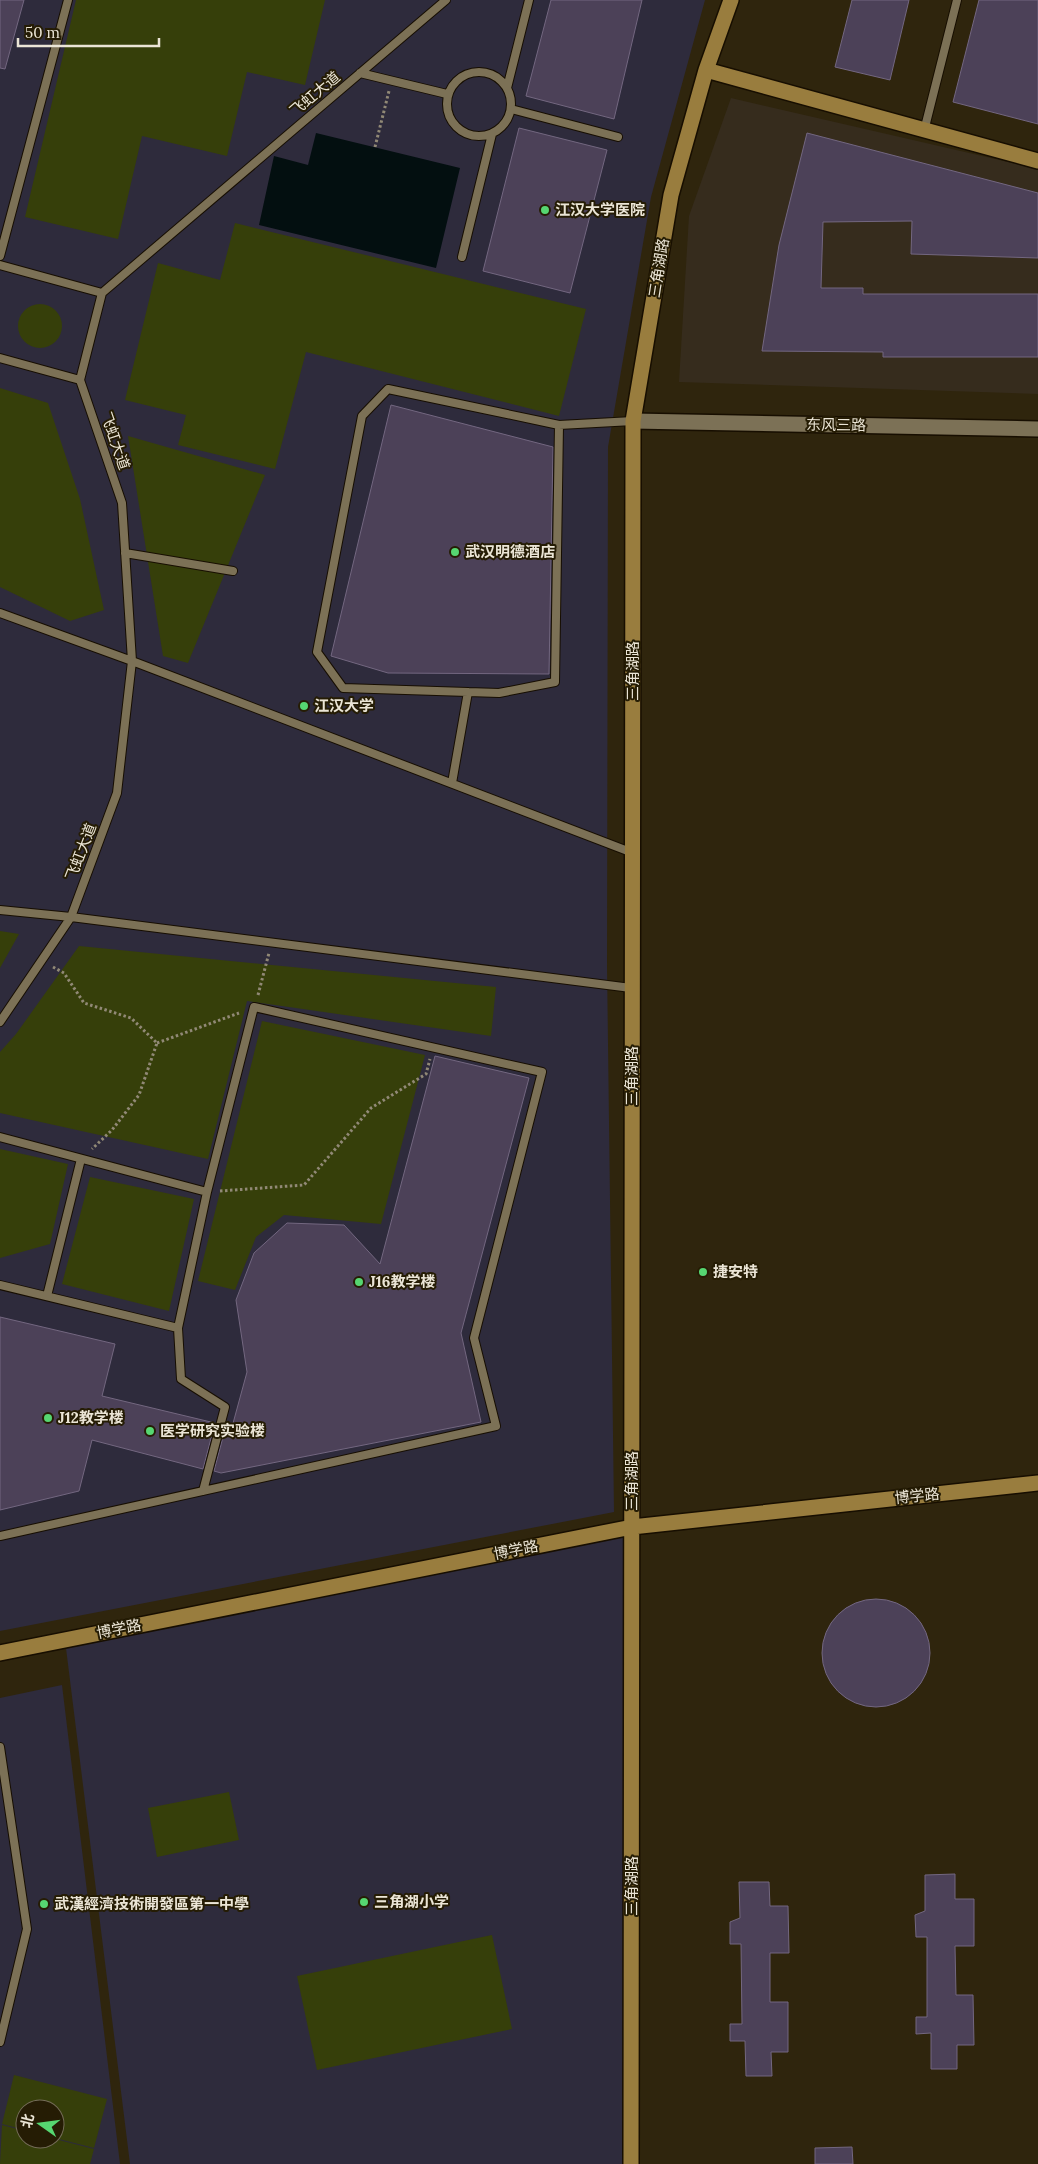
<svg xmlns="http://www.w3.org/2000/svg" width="1038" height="2164" viewBox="0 0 1038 2164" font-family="Lora,'Noto Sans SC',serif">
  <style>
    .commercial { fill: #362c1d }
    .education { fill: #2e2b3c; fill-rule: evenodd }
    .green { fill: #363f0a }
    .water { fill: #030f10 }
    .building { fill: #4c4158; stroke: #736780 }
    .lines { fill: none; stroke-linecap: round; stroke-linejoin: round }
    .lane-casing { stroke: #170e00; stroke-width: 10 }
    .street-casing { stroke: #170e00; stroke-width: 18 }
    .secondary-casing { stroke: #170e00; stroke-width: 18 }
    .path { stroke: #918976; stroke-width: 3; stroke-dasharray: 2.5 2.5; stroke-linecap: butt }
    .lane { stroke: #7c7156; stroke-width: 8 }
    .street { stroke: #7c7156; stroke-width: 15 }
    .secondary { stroke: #997d3e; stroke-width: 15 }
    .poi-dot { fill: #56d671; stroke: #251c04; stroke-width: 2 }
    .labels { text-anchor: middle; stroke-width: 4; stroke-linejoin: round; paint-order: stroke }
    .street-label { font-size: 15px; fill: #ebe5d6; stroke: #251c04 }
    .poi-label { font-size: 15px; font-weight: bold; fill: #ebe5d6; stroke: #251c04; text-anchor: start }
  </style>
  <rect width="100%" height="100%" fill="#2f250d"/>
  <path class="commercial" d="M 731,98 L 1038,169 L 1038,394 L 679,382 L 689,216 Z"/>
  <path class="education" d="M 0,0 L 705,0 L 651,197 L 608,447 L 607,965 L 614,1512 L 0,1631 Z
    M 632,1527 L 631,2164 L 130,2164 L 65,1640 Z
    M 62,1685 L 120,2164 L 0,2164 L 0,1698 ZM 25,2109 L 55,2109 L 55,2139 L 25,2139 Z"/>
  <path class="green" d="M 76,0 L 325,0 L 305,85 L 247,72 L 227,156 L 142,136 L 118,239 L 25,217 Z
    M 235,223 L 586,309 L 559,416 L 306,352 L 275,469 L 178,445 L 186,415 L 125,400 L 158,263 L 220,280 Z
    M18 326a22 22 0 1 1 44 0a22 22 0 1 1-44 0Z
    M 0,388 L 48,403 L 80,499 L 104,610 L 70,621 L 0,587 Z
    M 128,436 L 265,475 L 188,663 L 163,656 Z
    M 0,931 L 19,934 L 0,968 Z
    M 79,946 L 496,987 L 491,1036 L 247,1001 L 208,1159 L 0,1113 L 0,1052 L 16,1034 Z
    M 262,1021 L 425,1055 L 381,1224 L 284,1215 L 256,1237 L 235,1290 L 198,1281 Z
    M 0,1149 L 68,1164 L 50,1244 L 0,1258 Z
    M 90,1177 L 194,1199 L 169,1311 L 62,1284 Z
    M 229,1792 L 239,1840 L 157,1857 L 148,1808 Z
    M 492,1935 L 512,2029 L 317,2070 L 297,1976 Z
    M 14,2075 L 107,2099 L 94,2148 L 55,2138 L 55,2109 L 25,2109 L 25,2130 L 2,2124 Z
    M 2,2125 L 25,2131 L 25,2139 L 55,2139 L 94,2149 L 90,2164 L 0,2164 Z"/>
  <path class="water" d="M 316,133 L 460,168 L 436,268 L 259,225 L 274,156 L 308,165 Z"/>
  <path class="building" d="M 0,0 L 24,0 L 5,69 L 0,68 Z
    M 551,0 L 642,0 L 614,119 L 526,96 Z
    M 852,0 L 909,0 L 890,80 L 835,67 Z
    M 979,0 L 1038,0 L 1038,124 L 953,102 Z
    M 519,128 L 607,150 L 570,293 L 483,271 Z
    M 807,133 L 1038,193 L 1038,258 L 911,254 L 912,221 L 823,222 L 821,288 L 863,288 L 863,294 L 1038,294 L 1038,357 L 883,357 L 883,352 L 762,351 L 779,245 Z
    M 391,405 L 553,447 L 549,674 L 388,673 L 331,656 Z
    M 435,1056 L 529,1078 L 461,1333 L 481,1422 L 221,1473 L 214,1471 L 226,1426 L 232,1427 L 247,1372 L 236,1300 L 254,1253 L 287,1223 L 344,1225 L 380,1264 Z
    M 0,1317 L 115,1344 L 102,1396 L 215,1423 L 203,1469 L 92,1440 L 79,1491 L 0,1510 Z
    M822 1653a54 54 0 1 1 108 0a54 54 0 1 1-108 0Z
    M 955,1874 L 955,1899 L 974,1899 L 974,1946 L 955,1946 L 956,1995 L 973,1995 L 974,2045 L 957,2045 L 957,2069 L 931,2069 L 931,2033 L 916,2034 L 916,2017 L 927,2017 L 927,1937 L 916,1937 L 915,1915 L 925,1911 L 925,1875 Z
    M 739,1882 L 769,1882 L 770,1906 L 788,1906 L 789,1953 L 770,1953 L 770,2002 L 788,2002 L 788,2052 L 771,2052 L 772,2076 L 746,2076 L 745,2041 L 730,2041 L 730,2024 L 742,2024 L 741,1944 L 730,1944 L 730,1922 L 740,1918 Z
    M 852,2147 L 853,2164 L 815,2164 L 815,2148 Z"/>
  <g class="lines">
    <defs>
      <path id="lane" d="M447 104a32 32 0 1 1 64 0a32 32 0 1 1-64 0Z
        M 360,73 L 447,94
        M 507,88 L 529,0
        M 511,109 L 618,137
        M 924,131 L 957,0
        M 0,256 L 68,0
        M 462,257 L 492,134
        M 0,265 L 102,293
        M 0,358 L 80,380
        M 559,425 L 555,682 L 499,693 L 343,688 L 317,652 L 362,416 L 388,389 L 559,425 L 633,421
        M 125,553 L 233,571
        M 0,613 L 132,661 L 633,853
        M 452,783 L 468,692
        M 0,910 L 71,917 L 631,988
        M 0,1022 L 71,917 L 117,793 L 132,661 L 122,503 L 80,380 L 102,293 L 446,0
        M 0,1137 L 207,1192 L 254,1007 L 542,1072 L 474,1338 L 496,1426 L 0,1536
        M 0,1285 L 178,1328 L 207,1192
        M 47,1296 L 81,1159
        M 178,1328 L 181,1379 L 225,1407 L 203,1491
        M 0,1747 L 27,1929 L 0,2042"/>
      <path id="street" d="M 633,421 L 1038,429"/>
      <path id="secondary" d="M 706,70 L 1038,161
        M 0,1653 L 632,1527 L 1038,1483
        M 631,2164 L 633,421 L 671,195 L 706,70 L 731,0"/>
    </defs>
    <use href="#lane" class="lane-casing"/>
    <use href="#street" class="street-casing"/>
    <use href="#secondary" class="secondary-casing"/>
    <path class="path" d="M 375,147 L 389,91
      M 53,967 L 64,973 L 84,1003 L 131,1018 L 157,1043 L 139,1095 L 112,1130 L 92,1149
      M 258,995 L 269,953
      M 157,1043 L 239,1013
      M 220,1191 L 304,1185 L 371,1108 L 426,1074 L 430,1059"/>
    <use href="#lane" class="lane"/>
    <use href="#street" class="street"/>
    <use href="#secondary" class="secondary"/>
  </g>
  <g class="poi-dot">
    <circle cx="545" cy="210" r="5"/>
    <circle cx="455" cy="552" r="5"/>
    <circle cx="304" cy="706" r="5"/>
    <circle cx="703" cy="1272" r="5"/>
    <circle cx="359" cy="1282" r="5"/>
    <circle cx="48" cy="1418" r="5"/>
    <circle cx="150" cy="1431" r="5"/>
    <circle cx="364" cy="1902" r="5"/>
    <circle cx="44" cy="1904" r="5"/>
  </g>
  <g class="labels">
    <g class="street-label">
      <text transform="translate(315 94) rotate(-40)" y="5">飞虹大道</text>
      <text transform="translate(659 268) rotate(-81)" y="5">三角湖路</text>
      <text transform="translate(836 425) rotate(1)" y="5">东风三路</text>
      <text transform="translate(115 441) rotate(71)" y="5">飞虹大道</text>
      <text transform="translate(633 671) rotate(-90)" y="5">三角湖路</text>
      <text transform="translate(81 852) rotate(-69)" y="5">飞虹大道</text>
      <text transform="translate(632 1076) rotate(-90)" y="5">三角湖路</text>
      <text transform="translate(632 1481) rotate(-90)" y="5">三角湖路</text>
      <text transform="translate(917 1496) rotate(-6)" y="5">博学路</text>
      <text transform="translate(516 1550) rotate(-11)" y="5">博学路</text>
      <text transform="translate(119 1629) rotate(-11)" y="5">博学路</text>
      <text transform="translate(632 1886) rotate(-90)" y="5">三角湖路</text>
    </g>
    <g class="poi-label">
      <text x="555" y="215">江汉大学医院</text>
      <text x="465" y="557">武汉明德酒店</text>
      <text x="314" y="711">江汉大学</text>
      <text x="713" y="1277">捷安特</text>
      <text x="369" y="1287">J16教学楼</text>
      <text x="58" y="1423">J12教学楼</text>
      <text x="160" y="1436">医学研究实验楼</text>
      <text x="374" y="1907">三角湖小学</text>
      <text x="54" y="1909">武漢經濟技術開發區第一中學</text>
    </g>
  </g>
  <g transform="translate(40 2124) rotate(284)"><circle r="24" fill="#251c04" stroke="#746c58"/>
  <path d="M0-4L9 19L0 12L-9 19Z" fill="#56d671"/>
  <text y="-8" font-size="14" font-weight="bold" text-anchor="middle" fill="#ebe5d6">北</text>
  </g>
  <path d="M18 38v8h141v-8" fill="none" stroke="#ebe5d6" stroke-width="2.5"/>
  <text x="25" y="38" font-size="15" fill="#ebe5d6" stroke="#251c04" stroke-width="4" paint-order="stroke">50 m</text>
</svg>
